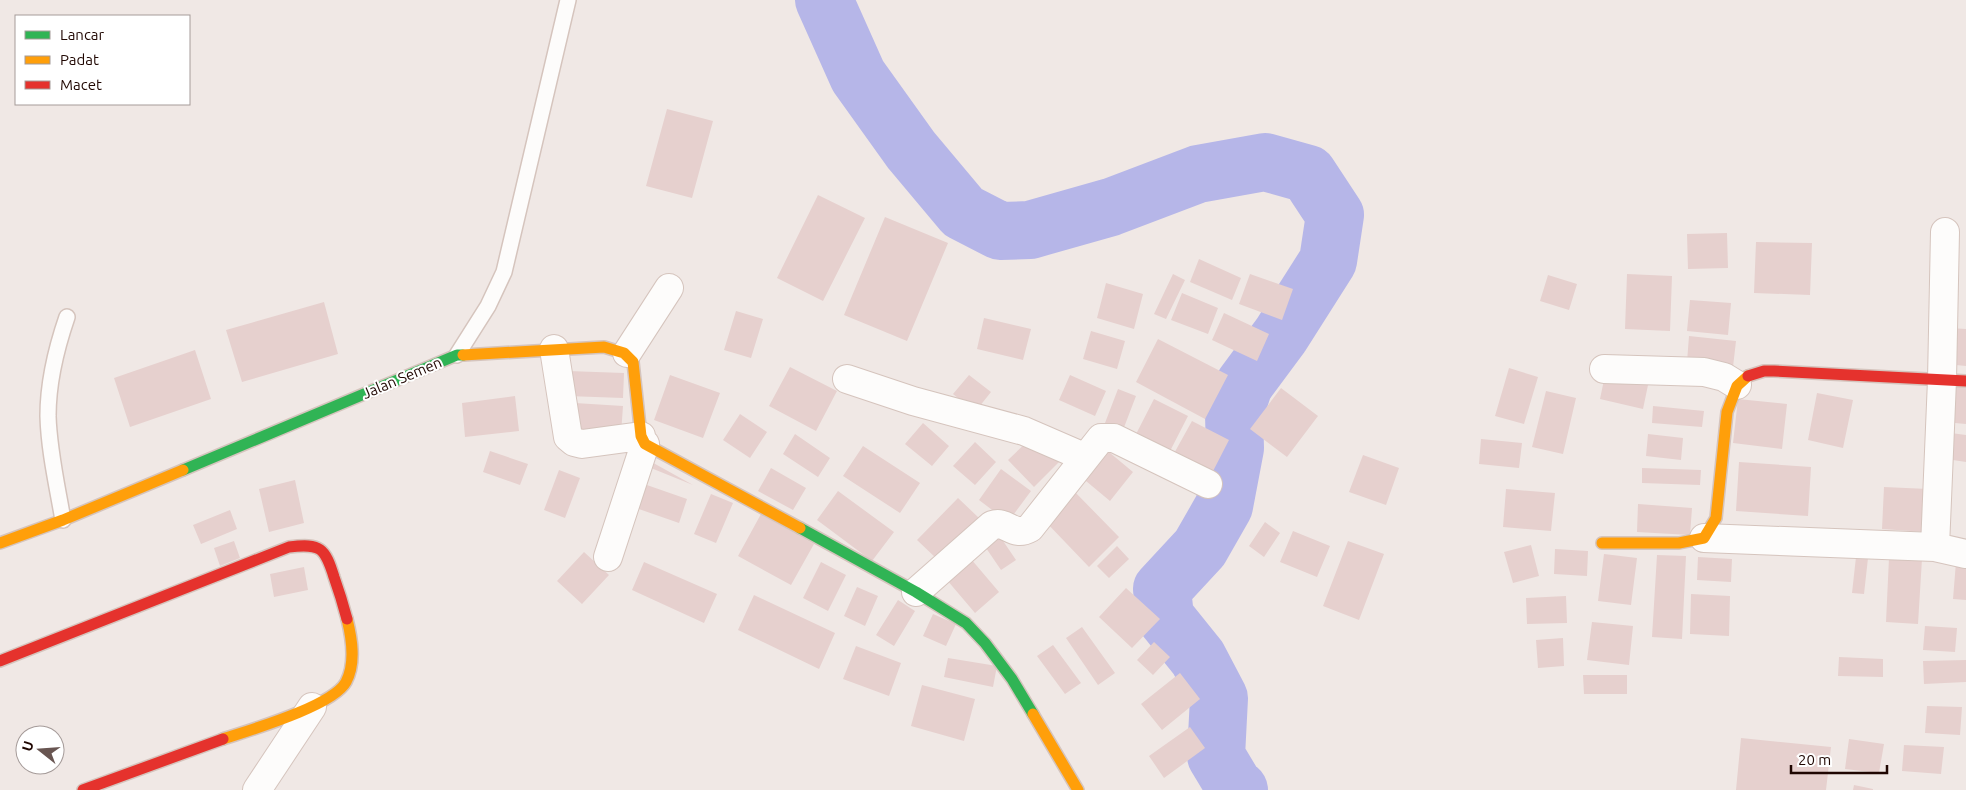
<svg xmlns="http://www.w3.org/2000/svg" width="1966" height="790" viewBox="0 0 1966 790" font-family="Ubuntu,sans-serif">
  <style>
    .lines { fill: none; stroke-linecap: round; stroke-linejoin: round }
    .river { stroke: #b6b6e8; stroke-width: 58 }
    .building { fill: #e6d0ce }
    .lane-casing { stroke: #d5c4bd; stroke-width: 18 }
    .street-casing { stroke: #d5c4bd; stroke-width: 30 }
    .fast-casing { stroke: #d5c4bd; stroke-width: 14 }
    .slow-casing { stroke: #d5c4bd; stroke-width: 14 }
    .jam-casing { stroke: #d5c4bd; stroke-width: 14 }
    .lane { stroke: #fdfcfb; stroke-width: 15 }
    .street { stroke: #fdfcfb; stroke-width: 28 }
    .fast { stroke: #30b455; stroke-width: 11 }
    .slow { stroke: #ff9f0a; stroke-width: 11 }
    .jam { stroke: #e5322d; stroke-width: 11 }
    .labels { text-anchor: middle; stroke-width: 4; stroke-linejoin: round; paint-order: stroke }
    .street-label { font-size: 15px; fill: #1f0601; stroke: #fff }
  </style>
  <rect width="100%" height="100%" fill="#f0e8e5"/>
  <g class="lines">
    <path class="river" d="M 824,0 L 858,76 L 911,150 L 963,212 L 1000,231 L 1030,230 L 1111,207 L 1198,174 L 1265,162 L 1308,174 L 1335,215 L 1328,261 L 1281,335 L 1244,385 L 1234,415 L 1235,448 L 1224,506 L 1200,548 L 1162,589 L 1165,617 L 1198,658 L 1219,698 L 1216,756 L 1234,786 L 1239,790"/>
  </g>
  <path class="building" d="M 667,109 L 713,121 L 692,198 L 646,186 Z
    M 818,195 L 865,218 L 823,301 L 777,278 Z
    M 885,217 L 948,243 L 907,341 L 844,315 Z
    M 1727,233 L 1728,268 L 1688,269 L 1687,234 Z
    M 1756,242 L 1812,243 L 1810,295 L 1754,293 Z
    M 1199,259 L 1241,278 L 1232,300 L 1190,282 Z
    M 1173,274 L 1185,280 L 1166,319 L 1154,314 Z
    M 1250,274 L 1293,289 L 1282,320 L 1239,304 Z
    M 1627,274 L 1672,276 L 1670,331 L 1625,329 Z
    M 1548,275 L 1577,284 L 1569,310 L 1540,301 Z
    M 1106,283 L 1143,294 L 1134,329 L 1097,318 Z
    M 1182,293 L 1218,308 L 1208,334 L 1171,320 Z
    M 1690,300 L 1731,303 L 1728,335 L 1687,331 Z
    M 324,302 L 338,354 L 242,382 L 226,330 Z
    M 736,311 L 763,319 L 751,358 L 724,350 Z
    M 1224,313 L 1269,334 L 1257,361 L 1212,340 Z
    M 984,318 L 1031,329 L 1023,360 L 977,349 Z
    M 1950,328 L 1966,329 L 1966,366 L 1946,364 Z
    M 1091,331 L 1125,341 L 1117,369 L 1083,359 Z
    M 1689,336 L 1736,341 L 1733,367 L 1687,362 Z
    M 1158,339 L 1228,375 L 1205,419 L 1136,382 Z
    M 195,350 L 211,399 L 130,427 L 114,378 Z
    M 790,367 L 837,391 L 816,431 L 769,406 Z
    M 1509,368 L 1538,377 L 1524,424 L 1495,416 Z
    M 568,371 L 624,373 L 623,398 L 567,396 Z
    M 670,375 L 720,393 L 703,438 L 654,420 Z
    M 969,375 L 991,392 L 975,412 L 953,394 Z
    M 1070,375 L 1106,391 L 1095,416 L 1059,400 Z
    M 1605,375 L 1648,385 L 1643,409 L 1600,399 Z
    M 1949,382 L 1966,384 L 1966,424 L 1944,422 Z
    M 1281,388 L 1318,416 L 1287,457 L 1250,429 Z
    M 1118,389 L 1136,396 L 1123,430 L 1105,423 Z
    M 1546,391 L 1576,398 L 1563,454 L 1532,447 Z
    M 1817,393 L 1853,400 L 1843,448 L 1808,440 Z
    M 515,396 L 519,431 L 465,437 L 462,403 Z
    M 1154,399 L 1188,416 L 1167,457 L 1133,440 Z
    M 1738,399 L 1787,404 L 1782,449 L 1733,443 Z
    M 575,403 L 623,406 L 621,434 L 573,431 Z
    M 1653,406 L 1704,411 L 1702,427 L 1652,423 Z
    M 740,414 L 767,432 L 750,458 L 723,440 Z
    M 1192,421 L 1229,440 L 1210,477 L 1172,457 Z
    M 923,423 L 949,446 L 932,466 L 905,444 Z
    M 1943,432 L 1966,435 L 1966,462 L 1940,458 Z
    M 795,434 L 830,458 L 818,477 L 783,454 Z
    M 1648,434 L 1683,438 L 1681,460 L 1646,456 Z
    M 1033,436 L 1059,462 L 1034,487 L 1008,460 Z
    M 1481,439 L 1522,443 L 1519,468 L 1479,464 Z
    M 975,442 L 996,462 L 975,485 L 953,466 Z
    M 1098,443 L 1133,472 L 1110,501 L 1074,471 Z
    M 863,446 L 920,483 L 900,513 L 843,476 Z
    M 490,451 L 528,464 L 520,485 L 483,472 Z
    M 1363,455 L 1399,468 L 1386,505 L 1349,492 Z
    M 648,460 L 693,485 L 646,466 Z
    M 1739,462 L 1811,467 L 1808,516 L 1736,511 Z
    M 771,468 L 806,488 L 793,510 L 758,491 Z
    M 1642,468 L 1701,470 L 1700,485 L 1642,483 Z
    M 1001,469 L 1031,491 L 1008,522 L 979,500 Z
    M 559,470 L 580,478 L 565,518 L 544,510 Z
    M 295,480 L 304,523 L 269,532 L 259,489 Z
    M 644,484 L 687,499 L 679,523 L 636,508 Z
    M 1884,487 L 1928,489 L 1926,532 L 1882,529 Z
    M 1506,489 L 1555,493 L 1551,531 L 1503,527 Z
    M 1073,490 L 1119,537 L 1089,567 L 1043,519 Z
    M 838,491 L 894,532 L 872,561 L 817,520 Z
    M 711,494 L 733,503 L 716,543 L 694,534 Z
    M 958,498 L 979,518 L 938,560 L 917,540 Z
    M 1638,504 L 1692,508 L 1690,535 L 1637,532 Z
    M 230,510 L 237,529 L 201,544 L 193,525 Z
    M 761,514 L 814,544 L 791,585 L 738,556 Z
    M 1265,522 L 1280,533 L 1264,557 L 1249,546 Z
    M 1293,531 L 1330,546 L 1317,577 L 1280,562 Z
    M 999,535 L 1016,560 L 1001,570 L 984,545 Z
    M 234,541 L 240,558 L 220,566 L 214,548 Z
    M 1348,541 L 1384,554 L 1359,620 L 1323,606 Z
    M 1531,545 L 1539,576 L 1513,583 L 1504,552 Z
    M 1117,546 L 1129,559 L 1109,578 L 1097,566 Z
    M 1857,548 L 1869,549 L 1864,594 L 1852,593 Z
    M 1555,549 L 1588,551 L 1587,576 L 1554,574 Z
    M 584,552 L 609,575 L 582,604 L 557,581 Z
    M 1604,554 L 1637,558 L 1631,605 L 1598,601 Z
    M 1657,555 L 1686,556 L 1682,639 L 1652,637 Z
    M 1698,557 L 1732,559 L 1731,582 L 1697,580 Z
    M 1889,558 L 1922,559 L 1918,624 L 1886,622 Z
    M 971,559 L 999,592 L 975,613 L 947,580 Z
    M 644,562 L 717,594 L 704,623 L 632,590 Z
    M 821,562 L 846,575 L 828,611 L 803,598 Z
    M 1956,562 L 1966,563 L 1966,600 L 1953,599 Z
    M 304,567 L 308,590 L 274,597 L 270,574 Z
    M 857,587 L 878,596 L 865,626 L 844,616 Z
    M 1126,588 L 1160,619 L 1132,648 L 1099,617 Z
    M 1691,594 L 1730,596 L 1729,636 L 1690,634 Z
    M 754,595 L 835,633 L 819,669 L 738,630 Z
    M 1566,596 L 1567,623 L 1527,624 L 1526,598 Z
    M 898,600 L 915,611 L 894,646 L 876,635 Z
    M 933,614 L 956,624 L 946,646 L 923,636 Z
    M 1592,622 L 1633,626 L 1629,665 L 1587,660 Z
    M 1925,626 L 1957,628 L 1955,652 L 1923,650 Z
    M 1082,627 L 1115,673 L 1098,685 L 1066,638 Z
    M 1563,638 L 1564,666 L 1538,668 L 1536,640 Z
    M 1154,642 L 1170,657 L 1153,675 L 1137,660 Z
    M 1053,645 L 1081,683 L 1065,694 L 1037,656 Z
    M 856,646 L 901,663 L 889,696 L 843,679 Z
    M 1839,657 L 1883,659 L 1883,677 L 1838,676 Z
    M 948,658 L 997,666 L 993,687 L 944,677 Z
    M 1966,660 L 1966,682 L 1924,684 L 1923,661 Z
    M 1180,673 L 1200,699 L 1162,730 L 1141,704 Z
    M 1583,675 L 1627,675 L 1627,694 L 1584,694 Z
    M 922,685 L 975,699 L 964,741 L 911,726 Z
    M 1927,706 L 1962,707 L 1960,735 L 1925,733 Z
    M 1190,727 L 1205,748 L 1164,778 L 1149,756 Z
    M 1741,738 L 1831,747 L 1826,790 L 1736,790 Z
    M 1849,739 L 1884,744 L 1879,773 L 1845,769 Z
    M 1904,745 L 1944,747 L 1941,774 L 1902,771 Z
    M 1854,785 L 1873,789 L 1873,790 L 1853,790 Z"/>
  <g class="lines">
    <defs>
      <path id="lane" d="M 457,355 L 488,306 L 504,272 L 568,0
        M 63,520 C 57,485 49,451 48,416 C 48,382 56,349 67,317"/>
      <path id="street" d="M 554,349 L 568,437 L 574,442 L 582,444 L 641,436
        M 627,353 L 669,288
        M 1604,369 L 1704,372 L 1724,377 L 1737,385
        M 847,379 L 913,401 L 1024,431 L 1084,457
        M 1704,538 L 1935,547 L 1966,554
        M 1935,547 L 1942,380 L 1945,232
        M 608,557 L 645,444
        M 916,592 L 992,525 C 1008,520 1012,538 1030,528 L 1101,438 L 1114,438 L 1208,484
        M 257,790 L 312,707"/>
      <path id="fast" d="M 183,470 L 457,355 L 463,355
        M 800,528 L 916,592 L 966,623 L 985,643 L 1012,679 L 1033,714"/>
      <path id="slow" d="M 463,355 L 604,347 L 624,353 L 633,362 L 641,436 L 645,444 L 800,528
        M 0,543 L 63,520 L 183,470
        M 1602,543 L 1679,543 L 1704,538 L 1716,518 L 1727,412 L 1737,386 L 1748,376
        M 1033,714 L 1078,790
        M 223,739 C 250,730 333,706 346,682 C 356,663 352,639 347,619"/>
      <path id="jam" d="M 1748,376 L 1764,371 L 1774,371 L 1966,381
        M 0,661 L 289,547 C 321,543 325,548 334,577 C 339,591 343,604 347,619
        M 83,790 L 223,739"/>
    </defs>
    <use href="#lane" class="lane-casing"/>
    <use href="#street" class="street-casing"/>
    <use href="#fast" class="fast-casing"/>
    <use href="#slow" class="slow-casing"/>
    <use href="#jam" class="jam-casing"/>
    <use href="#lane" class="lane"/>
    <use href="#street" class="street"/>
    <use href="#fast" class="fast"/>
    <use href="#slow" class="slow"/>
    <use href="#jam" class="jam"/>
  </g>
  <g class="labels">
    <g class="street-label">
      <text transform="translate(402 378) rotate(-23)" y="5">Jalan Semen</text>
    </g>
  </g>
  <rect x="15" y="15" width="175" height="90" fill="#ffffff" stroke="#a59b99"/>
  <rect x="25" y="31" width="25" height="8" fill="#30b455" stroke="#a59b99"/>
  <text x="60" y="40" font-size="15" fill="#1f0601">Lancar</text>
  <rect x="25" y="56" width="25" height="8" fill="#ff9f0a" stroke="#a59b99"/>
  <text x="60" y="65" font-size="15" fill="#1f0601">Padat</text>
  <rect x="25" y="81" width="25" height="8" fill="#e5322d" stroke="#a59b99"/>
  <text x="60" y="90" font-size="15" fill="#1f0601">Macet</text>
  <g transform="translate(40 750) rotate(287)"><circle r="24" fill="#ffffff" stroke="#a59b99"/>
  <path d="M0-4L9 19L0 12L-9 19Z" fill="#685551"/>
  <text y="-8" font-size="14" font-weight="bold" text-anchor="middle" fill="#1f0601">U</text>
  </g>
  <path d="M1791 765v8h96v-8" fill="none" stroke="#1f0601" stroke-width="2.5"/>
  <text x="1798" y="765" font-size="15" fill="#1f0601" stroke="#ffffff" stroke-width="4" paint-order="stroke">20 m</text>
</svg>
